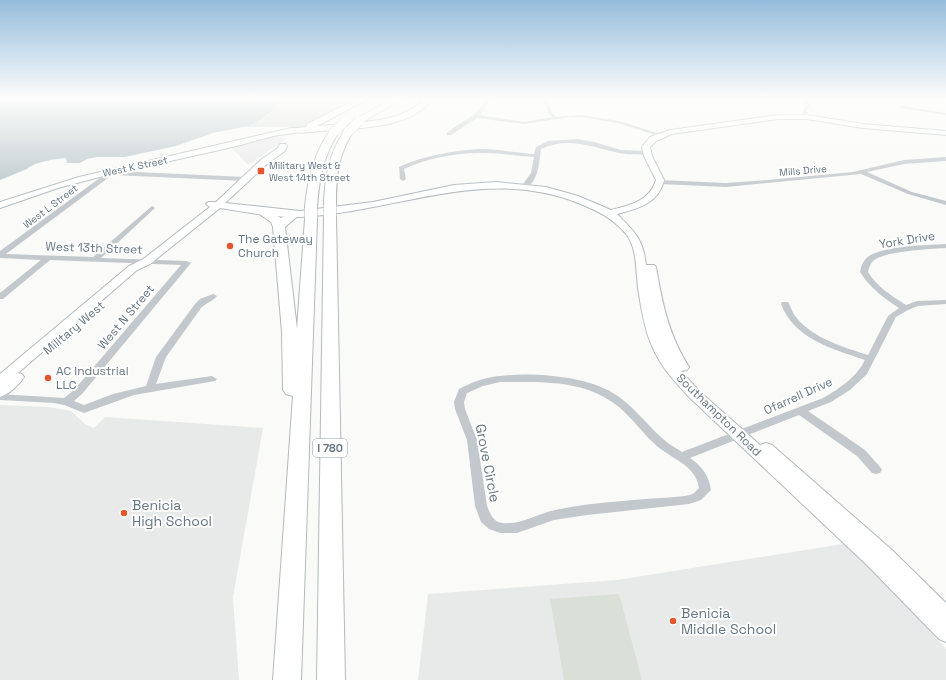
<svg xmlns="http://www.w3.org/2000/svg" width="946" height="680" viewBox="0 0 946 680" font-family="'Space Grotesk',sans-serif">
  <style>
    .built { fill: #e8e9e9 }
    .green { fill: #dadfd7 }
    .water { fill: #bbc7cb }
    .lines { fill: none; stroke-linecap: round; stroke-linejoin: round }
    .secondary-casing { stroke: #b3babf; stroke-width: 2 }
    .highway-casing { stroke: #b4b9bd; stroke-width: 2 }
    .street { fill: #c3c8cc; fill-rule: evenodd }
    .secondary { fill: #fff; fill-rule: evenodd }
    .highway { fill: #fff; fill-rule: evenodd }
    .highway-bridge-far1-casing { stroke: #b4b9bd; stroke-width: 10; stroke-linecap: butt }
    .highway-bridge-casing { stroke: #b4b9bd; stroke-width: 13; stroke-linecap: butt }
    .highway-bridge-far1 { stroke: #fff; stroke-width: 9 }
    .highway-bridge { stroke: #fff; stroke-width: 12 }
    .poi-dot { fill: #e4572e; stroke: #fff; stroke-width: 1.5 }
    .labels { text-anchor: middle; stroke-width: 4; stroke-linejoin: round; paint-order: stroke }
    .far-poi-label { font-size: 10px; fill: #657683; stroke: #fff; text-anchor: start }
    .far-street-label { font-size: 10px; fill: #657683; stroke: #fff }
    .shield { fill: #fff; stroke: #939fa8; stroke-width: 1 }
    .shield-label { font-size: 11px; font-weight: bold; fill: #657683 }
    .poi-label { font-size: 12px; fill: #657683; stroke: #fff; text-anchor: start }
    .street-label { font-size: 12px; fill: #657683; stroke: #fff }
    .near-street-label { font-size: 14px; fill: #657683; stroke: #fff }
    .near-poi-label { font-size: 14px; fill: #657683; stroke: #fff; text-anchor: start }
  </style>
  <rect width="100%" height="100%" fill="#fafaf8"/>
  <path class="built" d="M 276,136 L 286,139 L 248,165 L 232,148 Z
    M 0,405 L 48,407 L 71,411 L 85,424 L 94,428 L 105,417 L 263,428 L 233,597 L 239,680 L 0,680 Z
    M 849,543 L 946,649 L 946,680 L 418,680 L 428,594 L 617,580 Z"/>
  <path class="green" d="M 280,99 L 361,99 L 302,127 L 245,127 C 257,122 277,113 280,99 Z
    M 619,594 L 642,680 L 564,680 L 550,599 Z"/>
  <path class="water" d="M 0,99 L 280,99 L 280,102 L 272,111 L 260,120 L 248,126 L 213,133 L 176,146 L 125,157 L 97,157 L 87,159 L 80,163 L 67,163 L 66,158 C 55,159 34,162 27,169 L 0,180 Z"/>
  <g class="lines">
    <defs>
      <path id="secondary" d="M 778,115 L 807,115 L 863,124 L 946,131 L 946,135 L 863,128 L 807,119 L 778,119 L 672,134 L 656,141 L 650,147 L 652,156 L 664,180 C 659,203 638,209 617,214 C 635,232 643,239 646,265 L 654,265 L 656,267 C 662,303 669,336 689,367 L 687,370 L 681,371 L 699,391 L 760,445 L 766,443 L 772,445 L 892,550 L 946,603 L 946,642 L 939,639 L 868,566 L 689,397 C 675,382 660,366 652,346 C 644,329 641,306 638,288 C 636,271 637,249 627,235 C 613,219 602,213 583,205 C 488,164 397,212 301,217 C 274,218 246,212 220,208 L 150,264 L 137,270 L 18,373 L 22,374 L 24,377 C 19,385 9,394 0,397 L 0,374 L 129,266 L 142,260 L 210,207 L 206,204 L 208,202 L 216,202 L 262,159 L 278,148 L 280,144 L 286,144 L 287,146 L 285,151 L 268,163 L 225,203 L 300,211 L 373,202 L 454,185 L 496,182 L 546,187 L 578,196 L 611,210 C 630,205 650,201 656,180 L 644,156 L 642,147 L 650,137 L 670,130 Z
        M 291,128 L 301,128 L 305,130 L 301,132 L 273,136 L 233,147 L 111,174 L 58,188 L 0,208 L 0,202 L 79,177 Z"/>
      <path id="highway" d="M 357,99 L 368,99 L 317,126 L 356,123 L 355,121 L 356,119 L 392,99 L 402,99 L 363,122 C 385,120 406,116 422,101 L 422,99 L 430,99 L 430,102 C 410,127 363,128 334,130 L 338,133 C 323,157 319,180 317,207 L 315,209 L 307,209 L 305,207 C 308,179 313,155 330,131 L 332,130 L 301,133 L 296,130 L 298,128 L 306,127 L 307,124 Z
        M 348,129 L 353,132 C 338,155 336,177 336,204 L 334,206 L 326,206 L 324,204 C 325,176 329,153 345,130 Z
        M 261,207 L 281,218 L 293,211 L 297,212 L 299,215 L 285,227 L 297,329 L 305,219 L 307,216 L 315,216 L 317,219 L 301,680 L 273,680 L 293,396 L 286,394 L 283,390 L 282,332 L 273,227 L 271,222 L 255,211 L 257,209 Z
        M 330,213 L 334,214 L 336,217 L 345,680 L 317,680 L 324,217 L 326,214 Z"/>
    </defs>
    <use href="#secondary" class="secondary-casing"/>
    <use href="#highway" class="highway-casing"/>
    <path class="street" d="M 486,99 L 490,99 L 480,115 L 525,122 L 552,117 L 548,113 L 543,99 L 547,99 L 552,112 L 556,117 L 581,115 L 619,121 L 664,135 L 659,136 L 618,123 L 581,117 L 570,117 L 525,124 L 477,118 L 451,135 L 447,135 L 447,133 C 462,120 476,118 486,99 Z
      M 804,99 L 808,99 L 810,104 L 807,111 L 809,117 L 807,118 L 805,117 L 803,111 L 806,104 Z
      M 903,106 L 946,113 L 946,115 L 901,108 L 901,106 Z
      M 577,139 L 594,142 L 621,150 L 647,151 L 650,153 L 647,155 C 638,154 628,155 619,153 C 593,147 567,136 541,149 C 539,163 539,182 524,189 L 521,187 L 531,173 L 534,157 C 518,156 501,153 485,153 C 460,152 426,158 404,169 L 406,179 L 403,181 L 400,179 L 399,167 C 422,156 460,149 485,149 C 502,150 518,153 534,154 L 536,147 L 548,141 Z
      M 946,157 L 946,161 L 904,164 L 867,172 L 912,192 L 946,201 L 946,205 L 908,194 L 861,174 L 726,187 L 660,184 L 657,182 L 660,180 L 726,183 L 767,180 L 853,172 L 904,160 Z
      M 109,170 L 113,170 L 114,171 L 246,177 L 249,179 L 246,181 L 112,175 L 6,254 L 93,257 L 152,206 L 155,208 L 154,209 L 101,258 L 187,261 L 191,263 L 82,394 L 74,401 L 84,405 L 113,394 L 146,386 L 156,357 L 195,304 L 200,299 L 213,294 L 217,296 C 213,301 206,303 201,308 L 166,357 L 156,384 L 212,376 L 217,379 L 215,381 L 134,395 L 84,413 L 64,405 L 54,403 L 0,400 L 0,394 L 64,398 L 74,390 L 181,265 L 50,260 L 3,299 L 0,299 L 0,293 L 41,260 L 0,258 L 0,251 L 108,172 Z
      M 946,244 L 946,248 C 931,249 883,251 873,261 C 870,264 869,268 868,272 C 877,287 892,296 906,305 L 917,301 L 946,300 L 946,304 L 918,306 L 908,310 L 896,317 L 867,374 L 850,390 L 831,402 L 808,411 L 865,450 L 880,467 L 882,470 L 880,473 L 876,474 L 872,473 L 857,456 L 799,415 L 690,458 C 702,466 709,476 711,490 L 701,500 L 689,504 L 587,515 L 554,520 L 517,533 L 500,533 L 489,529 L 481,522 L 475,506 L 467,440 L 455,409 L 454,402 L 459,389 C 472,382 486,377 500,376 C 531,372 586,376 613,393 C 633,405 645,423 662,438 C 668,444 675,447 682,452 L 823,398 C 840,388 856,378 865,360 C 833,349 794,339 781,304 L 782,302 L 788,302 C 791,307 792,312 795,316 C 812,338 843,347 868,355 L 888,316 L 899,308 C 884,298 870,288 860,272 C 861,266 864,259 869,256 C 885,246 927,245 946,244 ZM 500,382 C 542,382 585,379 619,407 C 633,419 644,435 658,447 C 673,459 696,466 699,488 L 693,494 L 685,496 C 642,500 597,501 555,510 C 537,514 521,525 502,523 C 493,522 490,513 487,506 L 477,440 L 465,409 L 464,402 L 467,393 L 483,386 Z"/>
    <use href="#secondary" class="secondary"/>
    <use href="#highway" class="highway"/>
    <defs>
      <path id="highway-bridge-far1" d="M 348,132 L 359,121
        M 333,133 L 345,121"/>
      <path id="highway-bridge" d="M 330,204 L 330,217
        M 311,207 L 311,219"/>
    </defs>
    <use href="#highway-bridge-far1" class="highway-bridge-far1-casing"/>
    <use href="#highway-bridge" class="highway-bridge-casing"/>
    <use href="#highway-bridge-far1" class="highway-bridge-far1"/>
    <use href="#highway-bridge" class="highway-bridge"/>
  </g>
  <linearGradient id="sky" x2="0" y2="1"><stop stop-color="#96bcdc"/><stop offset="0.51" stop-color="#fdfdfc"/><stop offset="1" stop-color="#fdfdfc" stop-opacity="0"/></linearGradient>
  <rect width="946" height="194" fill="url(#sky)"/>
  <g class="poi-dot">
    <rect x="257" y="167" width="8" height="8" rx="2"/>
    <circle cx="230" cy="246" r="4"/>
    <circle cx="48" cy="378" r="4"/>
    <circle cx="124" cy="513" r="4"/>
    <circle cx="673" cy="621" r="4"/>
  </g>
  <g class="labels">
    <g class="far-poi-label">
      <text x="269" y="169">Military West &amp;<tspan x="269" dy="12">West 14th Street</tspan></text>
    </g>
    <g class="far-street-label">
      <text transform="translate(135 166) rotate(-12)" y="4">West K Street</text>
      <text transform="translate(803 170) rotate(-5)" y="4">Mills Drive</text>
      <text transform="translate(50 206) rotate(-37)" y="4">West L Street</text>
    </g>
    <rect class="shield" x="313" y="439" width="34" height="18" rx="3"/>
    <g class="shield-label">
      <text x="330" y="452">I 780</text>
    </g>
    <g class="poi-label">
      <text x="238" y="243">The Gateway<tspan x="238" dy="14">Church</tspan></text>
      <text x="56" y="375">AC Industrial<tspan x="56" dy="14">LLC</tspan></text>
    </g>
    <g class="street-label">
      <text transform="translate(907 240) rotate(-9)" y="4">York Drive</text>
      <text transform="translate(94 248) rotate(2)" y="4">West 13th Street</text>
      <text transform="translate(126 317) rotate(-50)" y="4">West N Street</text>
      <text transform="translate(74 328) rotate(-40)" y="4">Military West</text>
      <text transform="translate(798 396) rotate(-24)" y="4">Ofarrell Drive</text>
      <text transform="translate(719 415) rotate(44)" y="4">Southampton Road</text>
    </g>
    <g class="near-street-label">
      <text transform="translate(488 463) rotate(79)" y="5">Grove Circle</text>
    </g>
    <g class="near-poi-label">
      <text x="132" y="510">Benicia<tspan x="132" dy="16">High School</tspan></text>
      <text x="681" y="618">Benicia<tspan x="681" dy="16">Middle School</tspan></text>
    </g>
  </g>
</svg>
